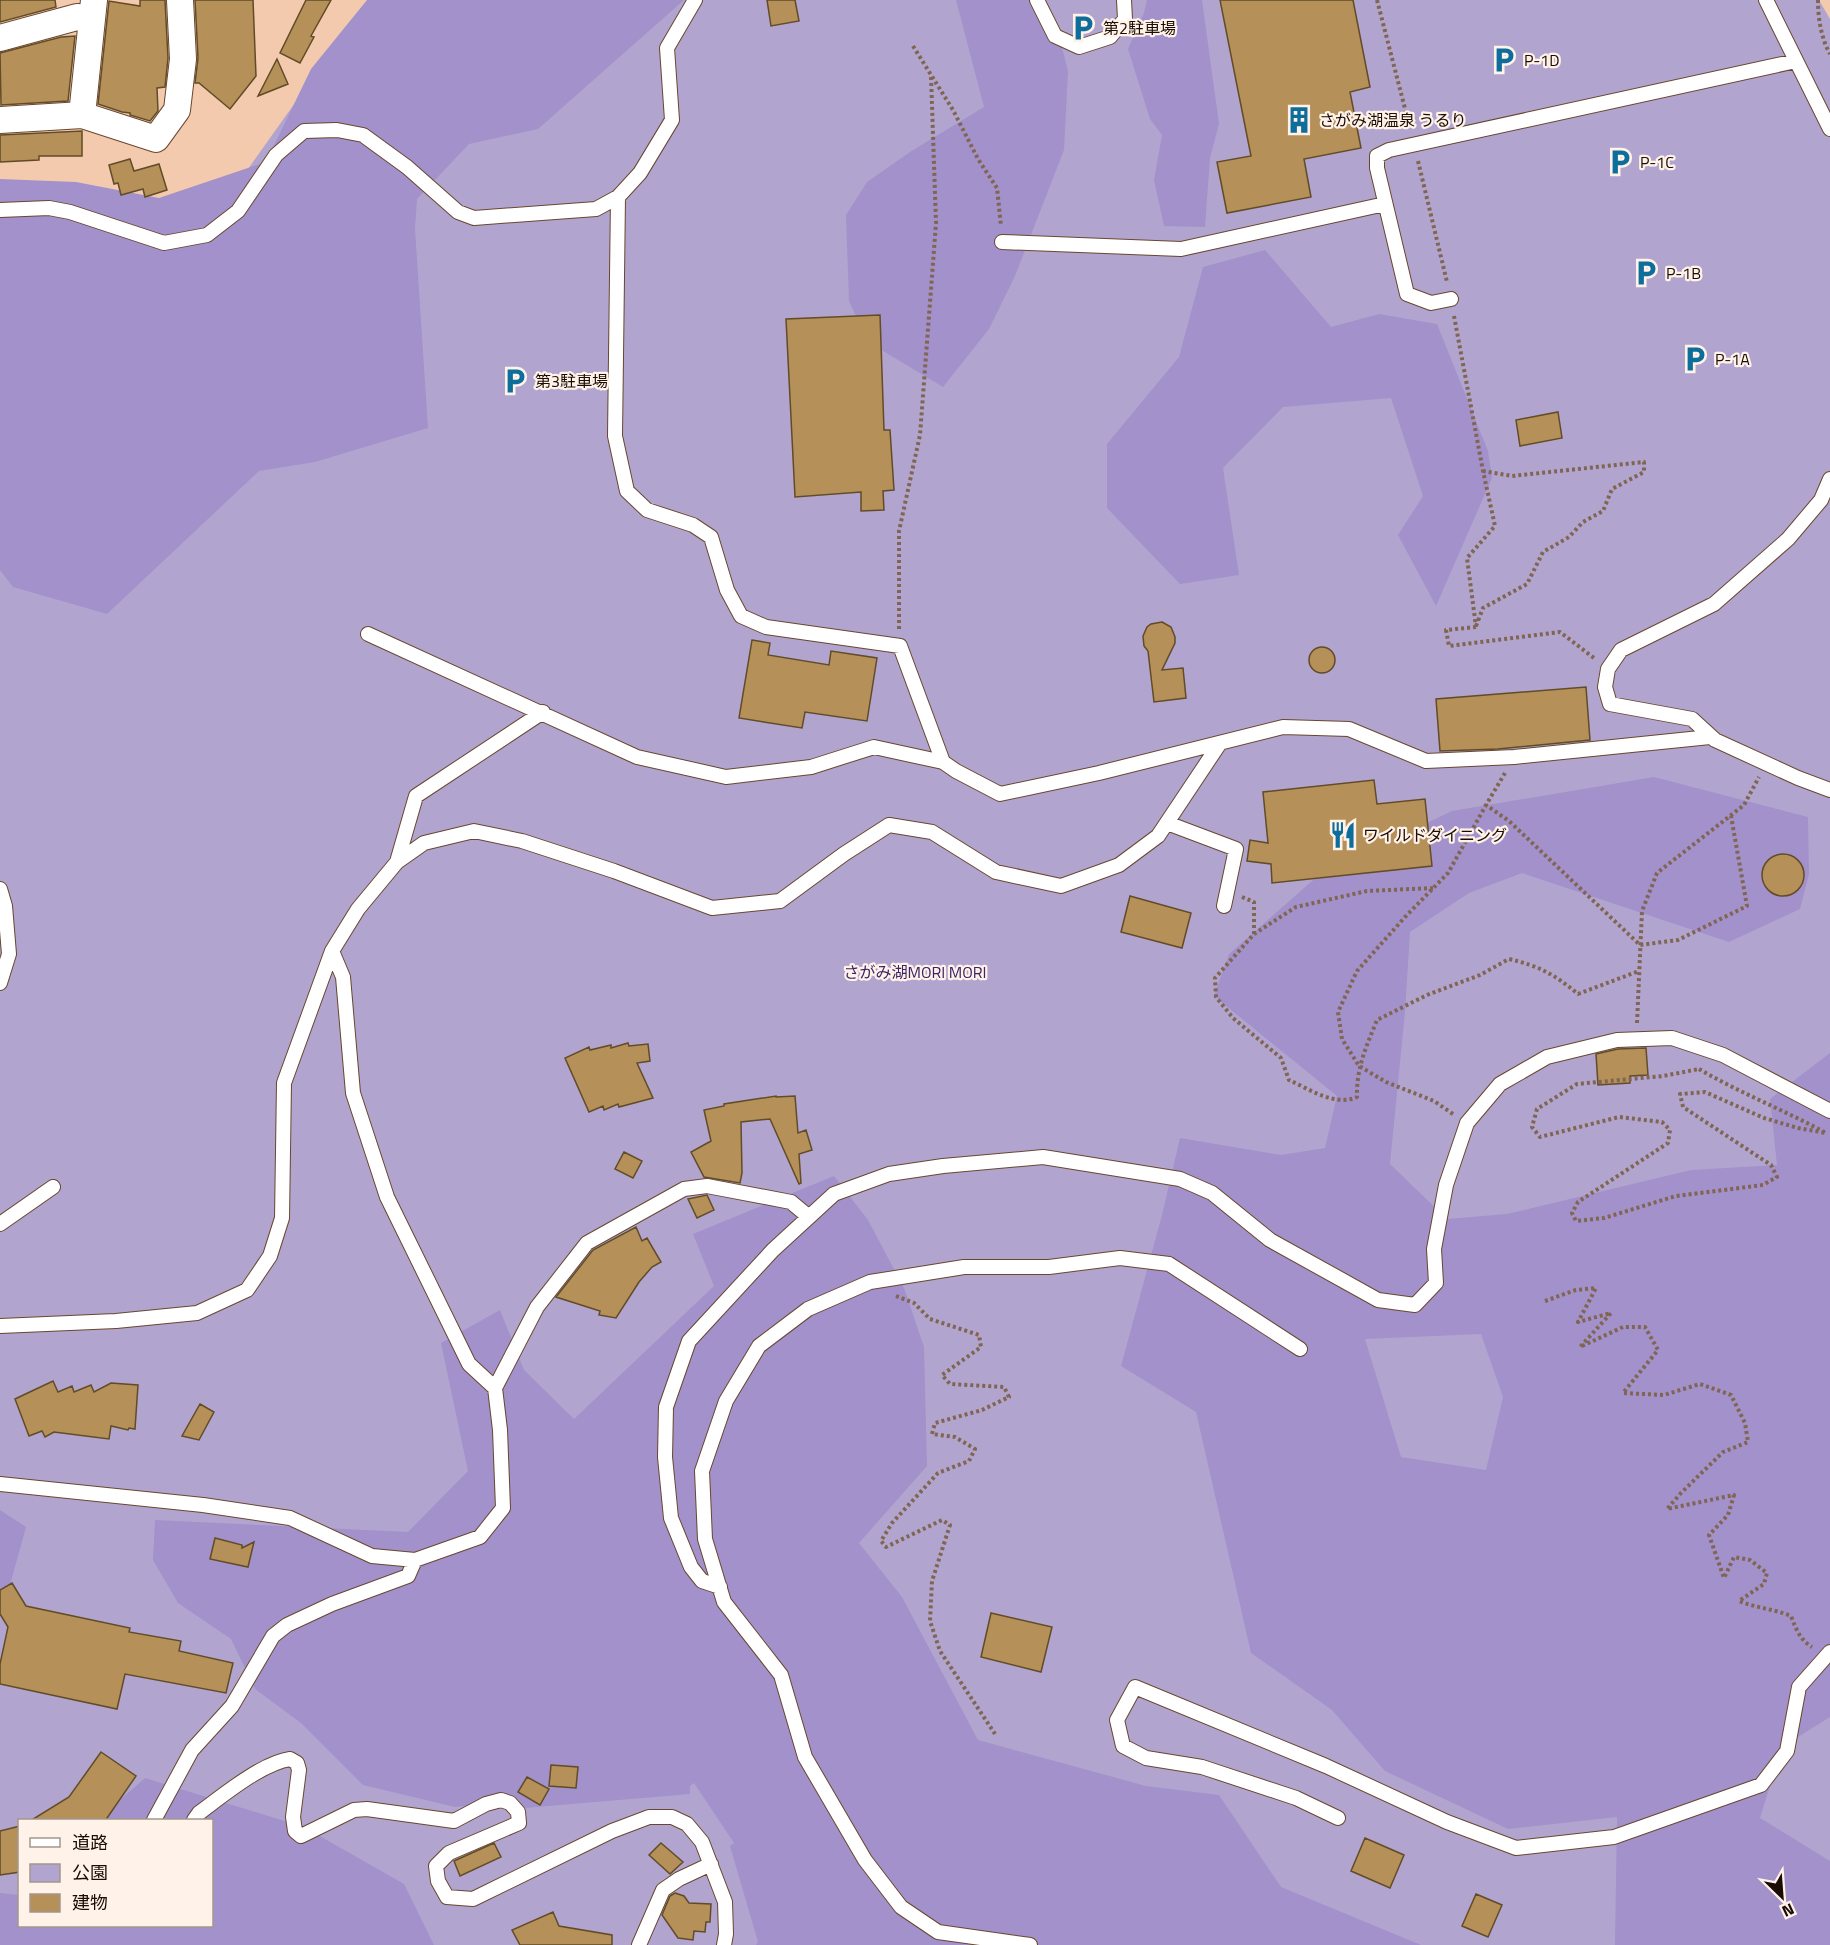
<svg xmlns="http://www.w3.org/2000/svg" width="1830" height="1945" viewBox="0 0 1830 1945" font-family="'Titillium Web','Noto Sans JP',sans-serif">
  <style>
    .green { fill: #b1a5cf; fill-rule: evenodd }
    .forest { fill: #a291cb; fill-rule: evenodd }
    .building { fill: #b59059; stroke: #624b27; stroke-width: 1.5 }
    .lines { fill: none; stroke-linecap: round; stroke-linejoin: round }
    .service-casing { stroke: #69472e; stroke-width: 16 }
    .minor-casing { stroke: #69472e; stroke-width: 28 }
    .path { stroke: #806553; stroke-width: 4; stroke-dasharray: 3 3; stroke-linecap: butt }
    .service { stroke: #fff; stroke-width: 14 }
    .minor { stroke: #fff; stroke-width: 26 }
    .labels { text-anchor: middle; stroke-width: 4.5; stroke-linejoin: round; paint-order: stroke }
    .poi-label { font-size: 16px; fill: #1a0c03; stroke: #fff2e9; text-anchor: start }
    .park-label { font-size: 16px; fill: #3c2267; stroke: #fff2e9 }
  </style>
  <rect width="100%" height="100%" fill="#f3caae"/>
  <path class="green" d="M 378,0 L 1819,0 L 1830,19 L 1830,1945 L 0,1945 L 0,335 L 145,314 L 356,17 ZM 20,1820 L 212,1820 L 212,1926 L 20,1926 Z"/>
  <path class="forest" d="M 367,0 L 684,0 L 538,129 L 469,144 L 417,199 L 415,229 L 428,428 L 315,462 L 259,471 L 107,614 L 13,587 L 0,570 L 0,179 L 76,182 L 159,198 L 266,162 L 311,69 Z
    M 956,0 L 1045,0 L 1056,24 L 1068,71 L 1064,150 L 1015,276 L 989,329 L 943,387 L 868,342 L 849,301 L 846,215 L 867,182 L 910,152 L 984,107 Z
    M 1147,0 L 1202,0 L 1219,124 L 1210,158 L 1205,227 L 1164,226 L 1154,180 L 1162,135 L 1150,119 L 1128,49 L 1144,13 Z
    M 1265,250 L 1331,327 L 1379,314 L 1437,324 L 1488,451 L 1492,478 L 1436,606 L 1398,535 L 1423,496 L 1391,398 L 1283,407 L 1223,468 L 1239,575 L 1180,584 L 1107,508 L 1107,444 L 1179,357 L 1203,267 Z
    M 1654,777 L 1808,817 L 1809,874 L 1800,909 L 1729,942 L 1522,873 L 1469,893 L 1410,932 L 1405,1012 L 1390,1164 L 1447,1219 L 1507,1214 L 1691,1170 L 1777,1165 L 1770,1099 L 1830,1053 L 1830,1717 L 1782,1747 L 1760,1818 L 1830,1861 L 1830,1945 L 1615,1945 L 1617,1817 L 1508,1829 L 1385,1771 L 1332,1710 L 1251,1653 L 1196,1412 L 1121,1366 L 1162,1215 L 1180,1138 L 1281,1155 L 1325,1148 L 1337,1096 L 1214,996 L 1229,954 L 1320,874 L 1452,811 ZM 1481,1334 L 1503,1397 L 1486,1470 L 1401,1457 L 1365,1339 Z
    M 834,1176 L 868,1220 L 904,1288 L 924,1347 L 927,1466 L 859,1543 L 902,1597 L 978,1740 L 1146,1786 L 1219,1795 L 1281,1887 L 1421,1945 L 756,1945 L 758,1942 L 730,1846 L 734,1843 L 694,1783 L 690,1786 L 690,1794 L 513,1809 L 486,1804 L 455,1807 L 363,1785 L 301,1723 L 255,1689 L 231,1639 L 178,1603 L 153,1560 L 155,1520 L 408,1532 L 468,1471 L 441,1343 L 500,1310 L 524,1370 L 574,1419 L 714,1286 L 693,1234 Z
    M 0,1510 L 26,1527 L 7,1596 L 0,1601 Z
    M 145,1778 L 304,1827 L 404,1884 L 434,1945 L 0,1945 L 0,1893 L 19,1895 L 20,1926 L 212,1926 L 212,1820 L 97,1820 Z"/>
  <path class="building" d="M 0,0 L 55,0 L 56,7 L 0,22 Z
    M 140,0 L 165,0 L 168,58 L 165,87 L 157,88 L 158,111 L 150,121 L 130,115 L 130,113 L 122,112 L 98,104 L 109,1 L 140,6 Z
    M 195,0 L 253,0 L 256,76 L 230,109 L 199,83 L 195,83 L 198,58 Z
    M 306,0 L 331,0 L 311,36 L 314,37 L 300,63 L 280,53 Z
    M 767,0 L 795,0 L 799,21 L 771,26 Z
    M 1220,0 L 1353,0 L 1370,87 L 1350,92 L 1361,148 L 1304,159 L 1311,197 L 1227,213 L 1217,162 L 1251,156 Z
    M 75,36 L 68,101 L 1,105 L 0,53 L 61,37 Z
    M 277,59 L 288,84 L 258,96 Z
    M 82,131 L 82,156 L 39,156 L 39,160 L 0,162 L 0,135 Z
    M 130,159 L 134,171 L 159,164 L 167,190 L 145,197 L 143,189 L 121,195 L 118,183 L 114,184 L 109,165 Z
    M 880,315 L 884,430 L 890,430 L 894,490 L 883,491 L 884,510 L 861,511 L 861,492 L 795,497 L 786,319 Z
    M 1558,412 L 1562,438 L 1520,446 L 1516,420 Z
    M 1162,622 L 1171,627 L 1175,637 L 1175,643 L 1162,670 L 1183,668 L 1186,698 L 1154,702 L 1148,651 L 1144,646 L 1143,636 L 1147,627 L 1151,624 Z
    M 752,640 L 770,643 L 768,655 L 829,665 L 831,651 L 877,658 L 867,721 L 805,712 L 802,728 L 739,718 Z
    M1309 660a13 13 0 1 1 26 0a13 13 0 1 1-26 0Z
    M 1586,687 L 1590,740 L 1498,749 L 1440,751 L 1436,699 Z
    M 1374,780 L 1377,804 L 1425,799 L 1432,866 L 1272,883 L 1271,864 L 1247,861 L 1250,840 L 1268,843 L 1263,792 Z
    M1762 875a21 21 0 1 1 42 0a21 21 0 1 1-42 0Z
    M 1130,896 L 1191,913 L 1182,948 L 1121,932 Z
    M 628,1043 L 629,1046 L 648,1044 L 650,1061 L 637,1063 L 653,1098 L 619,1107 L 618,1104 L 604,1110 L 603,1106 L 589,1112 L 565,1058 L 589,1047 L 590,1050 L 611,1045 L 611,1048 Z
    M 1646,1048 L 1648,1075 L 1630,1076 L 1630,1083 L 1598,1085 L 1596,1054 L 1618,1049 Z
    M 776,1096 L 776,1097 L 795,1096 L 798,1133 L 806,1130 L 812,1150 L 799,1154 L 801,1183 L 799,1184 L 770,1119 L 741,1122 L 742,1173 L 740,1183 L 704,1177 L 691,1152 L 711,1141 L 704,1110 L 724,1106 L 724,1104 Z
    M 624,1152 L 642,1161 L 633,1178 L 615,1169 Z
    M 707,1195 L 714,1210 L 697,1218 L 688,1199 Z
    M 636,1227 L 642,1241 L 647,1238 L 661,1262 L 652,1267 L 639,1282 L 616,1318 L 599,1315 L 600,1311 L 556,1297 L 593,1250 Z
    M 53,1381 L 58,1392 L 72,1386 L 74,1392 L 91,1385 L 94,1392 L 111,1383 L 138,1385 L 135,1429 L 129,1428 L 128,1430 L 111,1426 L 109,1439 L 54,1432 L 45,1437 L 42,1431 L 29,1436 L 15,1399 Z
    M 200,1404 L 214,1412 L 199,1440 L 182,1436 Z
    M 215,1538 L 242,1545 L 242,1548 L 254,1542 L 248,1567 L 210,1559 Z
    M 12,1583 L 26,1606 L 130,1628 L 129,1632 L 181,1641 L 179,1651 L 233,1663 L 226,1693 L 125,1674 L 117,1709 L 0,1684 L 0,1664 L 8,1627 L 0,1614 L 0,1590 Z
    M 991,1613 L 1052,1627 L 1041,1672 L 981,1657 Z
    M 101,1752 L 136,1776 L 105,1821 L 30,1821 L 69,1797 Z
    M 551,1765 L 578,1767 L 576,1788 L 549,1786 Z
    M 527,1777 L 549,1789 L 540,1805 L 518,1792 Z
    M 20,1826 L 20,1872 L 0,1875 L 0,1831 Z
    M 1365,1838 L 1404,1855 L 1390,1888 L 1351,1871 Z
    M 494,1843 L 501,1857 L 460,1876 L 454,1861 Z
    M 661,1843 L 683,1862 L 670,1874 L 649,1855 Z
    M 675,1893 L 684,1896 L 689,1903 L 711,1904 L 710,1922 L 706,1922 L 705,1932 L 694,1931 L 693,1940 L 678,1938 L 662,1915 L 670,1896 Z
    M 1476,1894 L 1502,1905 L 1488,1937 L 1462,1926 Z
    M 553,1912 L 559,1926 L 612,1935 L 612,1945 L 520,1945 L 512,1930 Z"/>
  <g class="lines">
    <defs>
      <path id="service" d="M 1037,0 L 1055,36 L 1079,47 L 1110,37 L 1125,19 L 1124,0
        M 1766,0 L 1830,129
        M 618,197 L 615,436 L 627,491 L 647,510 L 693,525 L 711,537 L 727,590 L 741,616 L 766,627 L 900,646 L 943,762
        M 0,210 L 49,208 L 70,212 L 164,243 L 207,235 L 238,211 L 276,155 L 304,131 L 337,130 L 363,135 L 407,167 L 458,212 L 474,218 L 596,209 L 618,197 L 640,173 L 672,120 L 667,48 L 695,0
        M 1002,242 L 1181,249 L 1385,204
        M 1451,299 L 1431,303 L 1407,294 L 1377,168 L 1377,156 L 1389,150 L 1796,61
        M 1830,479 L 1821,500 L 1788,539 L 1714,604 L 1621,650 L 1608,669 L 1605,687 L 1610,704 L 1692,719 L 1715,740 L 1798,778 L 1830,790
        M 368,634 L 637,757 L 726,777 L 811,767 L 874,747 L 943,762 L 956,771 L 1000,794 L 1099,773 L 1283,727 L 1349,729 L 1426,761 L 1514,757 L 1710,737
        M 1167,823 L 1236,849 L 1224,906
        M 397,862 L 416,796 L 543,712
        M 0,889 L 5,906 L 9,954 L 0,983
        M 332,951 L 343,977 L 353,1093 L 387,1197 L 469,1364 L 495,1388
        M 0,1224 L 53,1187
        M 0,1326 L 116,1321 L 197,1313 L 247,1290 L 270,1256 L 282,1218 L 284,1083 L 332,951 L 358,909 L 397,862 L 424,843 L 474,831 L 522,841 L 614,871 L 712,908 L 780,901 L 844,854 L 889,825 L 932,832 L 996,872 L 1061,886 L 1119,865 L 1158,836 L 1220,743
        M 0,1484 L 203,1505 L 290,1518 L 372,1556 L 415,1560 L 480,1537 L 503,1508 L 500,1430 L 495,1388 L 537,1307 L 587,1243 L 684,1189 L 707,1186 L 791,1202 L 809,1217
        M 720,1587 L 702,1581 L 691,1567 L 671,1518 L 665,1457 L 666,1407 L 689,1341 L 773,1250 L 834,1194 L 889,1174 L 943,1166 L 1043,1157 L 1180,1179 L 1212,1193 L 1270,1240 L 1378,1300 L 1415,1305 L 1436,1283 L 1434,1249 L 1446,1185 L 1467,1123 L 1500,1084 L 1547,1057 L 1617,1040 L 1672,1038 L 1723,1055 L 1830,1111
        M 1338,1818 L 1296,1798 L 1202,1767 L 1146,1758 L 1123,1746 L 1117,1720 L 1135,1687 L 1326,1766 L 1447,1822 L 1516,1848 L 1614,1837 L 1761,1785 L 1787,1751 L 1799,1687 L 1830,1652
        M 154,1820 L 192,1750 L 232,1706 L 273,1636 L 287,1625 L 332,1604 L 408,1576 L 415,1560
        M 194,1820 L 199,1813 C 222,1796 262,1763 290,1759 L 297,1763 L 299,1770 L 293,1817 L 295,1831 L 301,1836 L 354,1810 L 367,1809 L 454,1821 L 486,1804 L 501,1800 L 510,1803 L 518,1812 L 519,1823 L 449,1853 L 436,1866 L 438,1881 L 447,1897 L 473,1899 L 612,1831 L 649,1817 L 672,1817 L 687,1824 L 702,1842 L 725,1902 L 726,1934 L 724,1945
        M 639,1945 L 663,1890 L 679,1879 L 711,1864
        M 1030,1945 L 938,1932 L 901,1907 L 865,1860 L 805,1757 L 781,1675 L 724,1602 L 705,1539 L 702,1471 L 726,1401 L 759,1346 L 808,1309 L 870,1282 L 964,1267 L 1049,1267 L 1120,1258 L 1169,1264 L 1300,1349"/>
      <path id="minor" d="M 0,38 L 77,17 L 92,19
        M 82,115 L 94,0
        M 0,120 L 82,115 L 156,139 L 177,110 L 183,59 L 180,0"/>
    </defs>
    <use href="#service" class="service-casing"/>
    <use href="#minor" class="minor-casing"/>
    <path class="path" d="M 1377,0 L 1410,128
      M 1818,0 C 1818,18 1821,38 1830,54
      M 913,46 L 953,110 L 978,159 L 997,188 L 1001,226
      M 1418,161 L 1447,282
      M 1454,316 L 1483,471 L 1495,526 L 1467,558 L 1476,627
      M 1476,626 L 1483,608 L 1527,584 L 1543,552 L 1569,537 L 1583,522 L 1603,511 L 1612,489 L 1644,472 L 1644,462 L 1512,476 L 1483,471
      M 1476,627 L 1446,630 L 1449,646 L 1560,632 L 1594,658
      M 899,629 L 899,531 L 920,435 L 936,223 L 931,75
      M 1505,773 L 1486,805 L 1509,821 L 1640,945 L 1678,940 L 1747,906 L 1731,816
      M 1433,888 L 1367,891 L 1296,907 L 1254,934 L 1215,978 L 1216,997 L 1233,1018 L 1281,1058 L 1289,1080 C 1309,1089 1335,1107 1357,1097 C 1356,1068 1367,1045 1377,1020 L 1427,995 L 1480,975 L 1509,959 C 1539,966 1554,974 1578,994 L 1639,971
      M 1242,897 L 1254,902 L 1254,934
      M 1637,1023 L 1642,911 L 1657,873 L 1744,805 L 1759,777
      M 1699,1069 C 1740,1093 1784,1110 1826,1133 L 1798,1128 L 1764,1118 L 1705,1092 L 1680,1094 L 1683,1107 L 1771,1165 L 1777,1177 L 1763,1185 L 1676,1196 L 1604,1218 L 1576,1221 L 1572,1213 L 1578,1202 L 1668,1143 L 1670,1130 L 1662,1122 L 1619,1117 L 1540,1137 L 1532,1127 L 1537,1109 L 1577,1084 L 1663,1076 Z
      M 1453,1114 L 1434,1101 L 1386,1082 L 1359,1066 L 1342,1039 L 1338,1012 L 1357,971 L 1405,917 L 1448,873 L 1486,805
      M 896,1296 L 914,1303 L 930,1319 L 979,1335 L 981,1347 L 942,1375 L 950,1384 L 1004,1387 L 1009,1397 L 982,1410 L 935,1423 L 932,1434 L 955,1437 L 975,1449 L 969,1461 L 938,1473 L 892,1523 L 881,1541 L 886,1547 L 942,1520 L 950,1525 L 932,1581 L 930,1621 L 940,1651 L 995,1734
      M 1545,1301 L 1576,1290 L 1596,1288 L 1578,1322 L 1611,1313 L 1580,1347 L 1623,1327 L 1645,1327 L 1658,1350 L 1623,1393 L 1664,1395 L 1700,1384 L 1731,1395 L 1745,1423 L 1748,1442 L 1723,1452 L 1681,1493 L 1667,1509 L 1734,1495 L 1728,1515 L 1709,1535 L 1724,1578 L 1734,1557 L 1750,1560 L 1767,1573 L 1764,1584 L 1739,1601 C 1756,1608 1774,1609 1791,1616 C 1796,1629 1800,1640 1812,1647"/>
    <use href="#service" class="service"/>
    <use href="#minor" class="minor"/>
  </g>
  <defs>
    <symbol id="parking-bare" viewBox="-9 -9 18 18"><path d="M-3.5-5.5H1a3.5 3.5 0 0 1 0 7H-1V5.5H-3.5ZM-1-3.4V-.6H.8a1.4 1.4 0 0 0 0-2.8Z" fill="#0d6e9c" stroke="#fff2e9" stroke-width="2.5" paint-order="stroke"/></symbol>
    <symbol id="building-bare" viewBox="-9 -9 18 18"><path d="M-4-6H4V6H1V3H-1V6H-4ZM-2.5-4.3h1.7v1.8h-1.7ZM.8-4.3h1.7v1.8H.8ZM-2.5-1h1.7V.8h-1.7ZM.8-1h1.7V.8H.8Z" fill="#0d6e9c" stroke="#fff2e9" stroke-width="2.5" paint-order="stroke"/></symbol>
    <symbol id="restaurant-bare" viewBox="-9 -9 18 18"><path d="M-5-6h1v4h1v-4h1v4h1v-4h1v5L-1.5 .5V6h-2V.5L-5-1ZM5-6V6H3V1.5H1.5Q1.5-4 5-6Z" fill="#0d6e9c" stroke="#fff2e9" stroke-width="2.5" paint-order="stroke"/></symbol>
  </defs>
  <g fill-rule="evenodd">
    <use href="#parking-bare" x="1064" y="9" width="38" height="38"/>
    <use href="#parking-bare" x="1485" y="41" width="38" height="38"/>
    <use href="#building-bare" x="1280" y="101" width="38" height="38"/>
    <use href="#parking-bare" x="1601" y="143" width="38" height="38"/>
    <use href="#parking-bare" x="1627" y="254" width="38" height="38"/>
    <use href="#parking-bare" x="1676" y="340" width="38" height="38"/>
    <use href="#parking-bare" x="496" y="362" width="38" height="38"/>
    <use href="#restaurant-bare" x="1324" y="816" width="38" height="38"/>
  </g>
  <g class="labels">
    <g class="poi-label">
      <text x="1103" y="34">第2駐車場</text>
      <text x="1524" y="66">P-1D</text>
      <text x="1319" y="126">さがみ湖温泉 うるり</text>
      <text x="1640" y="168">P-1C</text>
      <text x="1666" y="279">P-1B</text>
      <text x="1715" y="365">P-1A</text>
      <text x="535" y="387">第3駐車場</text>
      <text x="1363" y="841">ワイルドダイニング</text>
    </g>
    <g class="park-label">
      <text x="915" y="978">さがみ湖MORI MORI</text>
    </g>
  </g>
  <rect x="18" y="1819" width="195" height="108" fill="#fff2e9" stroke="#a3968d" stroke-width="1.5"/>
  <rect x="30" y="1838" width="30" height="9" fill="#ffffff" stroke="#a3968d" stroke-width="1.5"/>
  <text x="72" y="1849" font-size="18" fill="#1a0c03">道路</text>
  <rect x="30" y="1864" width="30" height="18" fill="#b1a5cf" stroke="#a3968d" stroke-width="1.5"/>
  <text x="72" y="1879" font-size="18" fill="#1a0c03">公園</text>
  <rect x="30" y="1894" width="30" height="18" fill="#b59059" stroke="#a3968d" stroke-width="1.5"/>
  <text x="72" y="1909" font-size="18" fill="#1a0c03">建物</text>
  <g transform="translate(1782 1897) rotate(155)" stroke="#fff2e9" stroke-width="4.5" paint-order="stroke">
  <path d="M0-4.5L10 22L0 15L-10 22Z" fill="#1a0c03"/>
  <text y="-9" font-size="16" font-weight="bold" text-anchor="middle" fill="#1a0c03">N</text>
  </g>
</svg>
